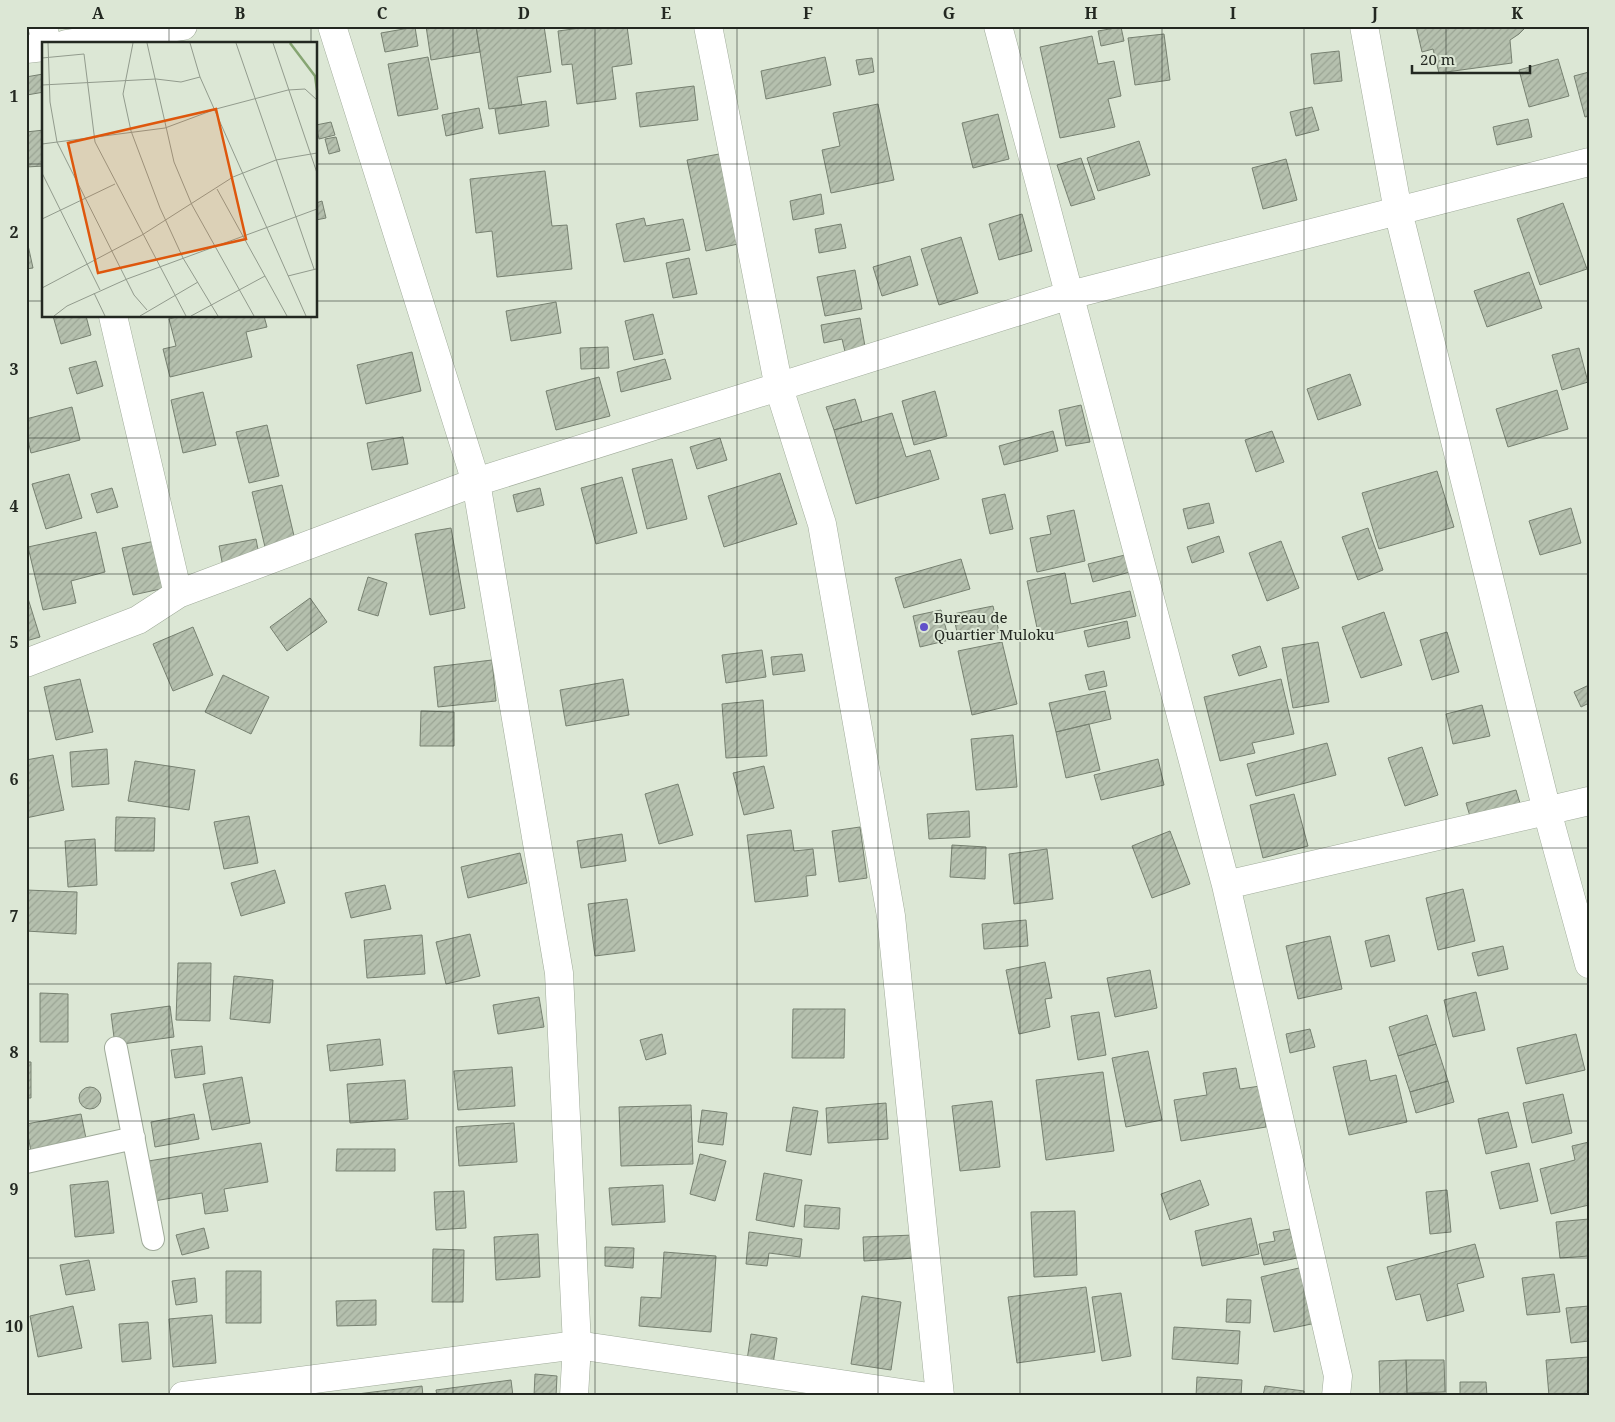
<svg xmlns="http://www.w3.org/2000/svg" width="1615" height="1422" viewBox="0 0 1615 1422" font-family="'Noto Serif',serif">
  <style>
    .building { fill: url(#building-hatch); stroke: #778171 }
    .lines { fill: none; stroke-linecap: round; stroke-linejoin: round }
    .service-casing { stroke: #a0ab9a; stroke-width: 24 }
    .minor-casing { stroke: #a0ab9a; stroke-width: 29 }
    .service { stroke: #fff; stroke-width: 22 }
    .minor { stroke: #fff; stroke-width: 28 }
    .grid { fill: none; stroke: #232821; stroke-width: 1; stroke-opacity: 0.55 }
    .poi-dot { fill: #6051c9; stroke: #dce7d5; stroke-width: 2 }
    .labels { text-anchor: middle; stroke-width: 4; stroke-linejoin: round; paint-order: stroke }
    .poi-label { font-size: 15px; fill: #232821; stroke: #dce7d5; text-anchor: start }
    .inset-river { fill: none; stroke: #86a572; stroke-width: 2.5 }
    .inset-road { fill: none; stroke: #929b8d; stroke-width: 1 }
    .view { fill: #de570d; fill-opacity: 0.15; stroke: #de570d; stroke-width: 2.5 }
    .inset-edge { fill: none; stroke: #232821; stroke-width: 2.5 }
    .neatline { fill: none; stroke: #232821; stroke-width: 2 }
    .grid-label { font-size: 16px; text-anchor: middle; font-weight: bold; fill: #232821 }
  </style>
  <defs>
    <pattern id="building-hatch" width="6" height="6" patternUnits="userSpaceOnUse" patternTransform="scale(1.25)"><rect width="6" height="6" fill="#b5c0ae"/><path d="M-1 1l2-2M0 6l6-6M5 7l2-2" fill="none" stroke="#9ba595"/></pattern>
  </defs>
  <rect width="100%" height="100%" fill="#dce7d5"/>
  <path class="building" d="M 426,26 L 476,26 L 480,52 L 431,60 Z
    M 476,26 L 544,26 L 551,72 L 517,77 L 522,105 L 489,109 Z
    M 596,26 L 627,26 L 632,64 L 612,67 L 616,99 L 577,104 L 572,64 L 562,65 L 558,31 Z
    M 1416,26 L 1527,26 L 1519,34 L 1510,40 L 1512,63 L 1439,73 L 1433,49 L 1422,52 Z
    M 415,27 L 418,46 L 385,52 L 381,33 Z
    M 1121,27 L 1124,41 L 1101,46 L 1098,31 Z
    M 1164,34 L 1170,80 L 1135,85 L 1128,38 Z
    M 1092,36 L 1098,64 L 1114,61 L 1121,96 L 1108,99 L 1115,127 L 1060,138 L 1040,47 Z
    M 1339,51 L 1342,81 L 1314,84 L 1311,54 Z
    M 428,57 L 438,109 L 398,116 L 388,64 Z
    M 825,57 L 831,85 L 766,99 L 761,71 Z
    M 872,58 L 874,72 L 859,75 L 856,60 Z
    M 1558,59 L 1569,96 L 1529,107 L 1519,70 Z
    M 1589,72 L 1589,116 L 1585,117 L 1574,76 Z
    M 43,74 L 44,92 L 27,95 L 26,77 Z
    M 694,86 L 698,120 L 640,127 L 636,93 Z
    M 546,101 L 549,126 L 499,134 L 495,109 Z
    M 878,104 L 894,180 L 831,193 L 822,150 L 840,146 L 833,113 Z
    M 1312,107 L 1319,130 L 1296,136 L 1290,112 Z
    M 479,108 L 483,128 L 446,136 L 442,115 Z
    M 998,114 L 1009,159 L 973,168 L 962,123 Z
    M 1528,119 L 1532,137 L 1497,145 L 1493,127 Z
    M 331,122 L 335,135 L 319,139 L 316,125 Z
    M 44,130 L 44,166 L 26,167 L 26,132 Z
    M 336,137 L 340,151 L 329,154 L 325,139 Z
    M 1139,141 L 1150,175 L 1098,191 L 1087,158 Z
    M 719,154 L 738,244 L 706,251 L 687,160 Z
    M 1081,158 L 1095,199 L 1071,206 L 1057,165 Z
    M 1286,159 L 1297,200 L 1263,209 L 1252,168 Z
    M 545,171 L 552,226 L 567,225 L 572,269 L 497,277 L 492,231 L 476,233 L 470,179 Z
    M 821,194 L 824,214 L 793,220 L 790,201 Z
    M 322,201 L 326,218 L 316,220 L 316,203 Z
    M 1563,203 L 1587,269 L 1540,285 L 1517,219 Z
    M 1022,214 L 1032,251 L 999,260 L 989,224 Z
    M 644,218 L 646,226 L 683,219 L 690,250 L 624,262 L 616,224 Z
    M 841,224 L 846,248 L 819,253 L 815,229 Z
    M 26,236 L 33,268 L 26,269 Z
    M 961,237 L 978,293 L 939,305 L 921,249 Z
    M 910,256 L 918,285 L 882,296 L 873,267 Z
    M 689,258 L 697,294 L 673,298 L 666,263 Z
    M 855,270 L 862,309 L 825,316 L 817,277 Z
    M 1529,272 L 1542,308 L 1487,327 L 1474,291 Z
    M 556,302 L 561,333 L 511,341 L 506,311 Z
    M 653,314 L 663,354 L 634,360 L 625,321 Z
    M 53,316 L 86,316 L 91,335 L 61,344 Z
    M 181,316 L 214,316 L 214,318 L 224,316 L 264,316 L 267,327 L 246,332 L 252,357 L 170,377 L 163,349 L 176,346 L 169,319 Z
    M 860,318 L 866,352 L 846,356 L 842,339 L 824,343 L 821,325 Z
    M 608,347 L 609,368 L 581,369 L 580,348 Z
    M 1579,348 L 1588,382 L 1562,390 L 1552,355 Z
    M 412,352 L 421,391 L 366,404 L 357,365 Z
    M 665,359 L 671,379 L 621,392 L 617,372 Z
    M 96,361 L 103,386 L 77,394 L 69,368 Z
    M 1350,374 L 1361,405 L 1318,420 L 1307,389 Z
    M 599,377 L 610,416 L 556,430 L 546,391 Z
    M 1557,390 L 1568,429 L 1508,447 L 1496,409 Z
    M 935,391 L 947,436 L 914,445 L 902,401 Z
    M 203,392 L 216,445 L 183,453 L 171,400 Z
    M 855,399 L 862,422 L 834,430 L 826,407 Z
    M 1081,405 L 1090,442 L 1066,446 L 1059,410 Z
    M 72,407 L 80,440 L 31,453 L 26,432 L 26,419 Z
    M 892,413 L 906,457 L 930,450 L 939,479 L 856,504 L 834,430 Z
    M 267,425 L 279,476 L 249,483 L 236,432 Z
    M 1053,431 L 1058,451 L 1004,465 L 999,446 Z
    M 1272,431 L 1284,462 L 1256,472 L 1245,440 Z
    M 403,437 L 408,464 L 372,470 L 367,443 Z
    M 720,438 L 727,460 L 697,469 L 690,447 Z
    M 672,459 L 687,519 L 647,529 L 632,469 Z
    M 1437,471 L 1454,527 L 1379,549 L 1362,493 Z
    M 780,473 L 797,524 L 724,547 L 708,496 Z
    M 69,474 L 82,518 L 46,529 L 32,484 Z
    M 622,477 L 637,533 L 596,544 L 581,488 Z
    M 282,485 L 295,540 L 265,547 L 252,492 Z
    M 112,488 L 118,507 L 97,513 L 91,494 Z
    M 540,488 L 544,505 L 517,512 L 513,495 Z
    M 1005,494 L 1013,529 L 990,534 L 982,499 Z
    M 1209,503 L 1214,523 L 1188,529 L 1183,509 Z
    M 1571,508 L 1581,543 L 1540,555 L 1529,521 Z
    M 1074,510 L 1085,561 L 1037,572 L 1030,538 L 1051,534 L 1047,516 Z
    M 451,528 L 465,608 L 430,615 L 415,534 Z
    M 1368,528 L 1383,570 L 1358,580 L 1342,537 Z
    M 96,532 L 105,572 L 71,581 L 76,603 L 43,610 L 28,547 Z
    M 1219,536 L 1224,552 L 1192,563 L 1187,547 Z
    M 256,539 L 260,560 L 223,567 L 219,546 Z
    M 155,541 L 165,588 L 133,595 L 122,548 Z
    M 1281,541 L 1299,588 L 1267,601 L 1249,553 Z
    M 1125,555 L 1130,572 L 1093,582 L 1088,564 Z
    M 961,559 L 970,589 L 904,608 L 895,578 Z
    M 1065,573 L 1071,604 L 1130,591 L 1136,616 L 1039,637 L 1027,581 Z
    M 368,577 L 387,583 L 378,616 L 358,610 Z
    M 26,592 L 40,637 L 26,641 Z
    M 310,598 L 327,622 L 287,651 L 270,627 Z
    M 993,606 L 999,632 L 959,641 L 953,614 Z
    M 941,610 L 949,640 L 920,647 L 913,616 Z
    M 1384,612 L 1402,665 L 1361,678 L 1342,627 Z
    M 1127,621 L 1130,638 L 1088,647 L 1084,631 Z
    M 193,627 L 213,675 L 173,691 L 153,644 Z
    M 1447,632 L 1459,672 L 1432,680 L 1420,640 Z
    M 1002,642 L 1017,704 L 972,715 L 958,651 Z
    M 1318,642 L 1329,702 L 1293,708 L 1282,648 Z
    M 1260,646 L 1267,667 L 1239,676 L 1232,655 Z
    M 762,650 L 766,677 L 726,683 L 722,655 Z
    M 802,654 L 805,671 L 773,675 L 771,657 Z
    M 492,660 L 496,701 L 438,707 L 434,667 Z
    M 1104,671 L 1107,686 L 1089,690 L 1085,675 Z
    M 223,675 L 269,697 L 251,734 L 205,712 Z
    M 80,679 L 93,732 L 56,740 L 44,687 Z
    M 623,679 L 629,715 L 566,726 L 560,690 Z
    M 1281,679 L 1294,734 L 1252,743 L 1255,753 L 1220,761 L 1204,697 Z
    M 1589,685 L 1589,703 L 1581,707 L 1574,692 Z
    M 1105,691 L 1111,719 L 1056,732 L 1049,703 Z
    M 763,700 L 767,756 L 726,758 L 722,704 Z
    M 1482,705 L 1490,736 L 1453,744 L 1446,714 Z
    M 421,711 L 454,712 L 454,746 L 420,746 Z
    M 1089,724 L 1100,770 L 1066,778 L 1056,732 Z
    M 1013,735 L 1017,787 L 976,790 L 971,739 Z
    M 1327,743 L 1336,775 L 1256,796 L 1247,764 Z
    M 1422,747 L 1438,795 L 1405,806 L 1388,758 Z
    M 107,749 L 109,784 L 72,787 L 70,752 Z
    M 53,755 L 64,810 L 26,818 L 26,760 Z
    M 1158,759 L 1164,785 L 1101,800 L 1094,775 Z
    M 135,761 L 195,770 L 189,810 L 128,801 Z
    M 764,766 L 774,808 L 744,815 L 733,773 Z
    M 678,784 L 693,835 L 659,844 L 645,794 Z
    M 1516,790 L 1522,810 L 1472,823 L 1466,803 Z
    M 1294,794 L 1308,846 L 1263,858 L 1250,805 Z
    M 969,811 L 970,837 L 929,839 L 927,814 Z
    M 249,816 L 258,863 L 224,869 L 214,822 Z
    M 116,817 L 155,818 L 154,851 L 115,851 Z
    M 860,827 L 867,878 L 839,882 L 832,831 Z
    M 791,830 L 794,851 L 813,849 L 816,875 L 806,876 L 808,896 L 755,902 L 747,835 Z
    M 1170,831 L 1190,884 L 1152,898 L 1132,846 Z
    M 622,834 L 626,861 L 581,868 L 577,841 Z
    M 95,839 L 97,885 L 68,887 L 65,841 Z
    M 952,845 L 986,847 L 985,879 L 950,877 Z
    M 1047,849 L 1053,899 L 1014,904 L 1009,854 Z
    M 520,853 L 527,883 L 468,898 L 461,867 Z
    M 275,870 L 285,903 L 241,916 L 231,883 Z
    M 385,885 L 391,909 L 351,918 L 345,893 Z
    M 1463,889 L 1475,941 L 1438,950 L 1426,898 Z
    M 26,890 L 77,892 L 76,934 L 26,931 Z
    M 627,899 L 635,951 L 595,956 L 588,904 Z
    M 1026,920 L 1028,946 L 984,949 L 982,924 Z
    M 470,934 L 480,976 L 446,984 L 436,942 Z
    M 422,935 L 425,974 L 367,978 L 364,940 Z
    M 1389,935 L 1395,961 L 1371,967 L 1365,941 Z
    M 1330,936 L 1342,989 L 1298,999 L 1286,946 Z
    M 1503,946 L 1508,969 L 1478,976 L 1472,953 Z
    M 1045,962 L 1052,998 L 1045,999 L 1050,1027 L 1019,1034 L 1006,970 Z
    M 178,963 L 211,963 L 210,1021 L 176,1020 Z
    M 1150,970 L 1157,1008 L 1115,1017 L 1107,978 Z
    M 234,976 L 273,980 L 270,1023 L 230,1019 Z
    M 1476,992 L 1485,1030 L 1453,1037 L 1444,1000 Z
    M 40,993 L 68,994 L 68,1042 L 40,1042 Z
    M 539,997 L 544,1027 L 498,1034 L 493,1005 Z
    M 170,1006 L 174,1037 L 115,1045 L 111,1014 Z
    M 793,1009 L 845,1009 L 844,1058 L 792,1058 Z
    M 1099,1012 L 1106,1055 L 1078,1060 L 1071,1016 Z
    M 1427,1015 L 1436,1044 L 1398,1056 L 1389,1027 Z
    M 1310,1029 L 1315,1047 L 1290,1053 L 1286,1034 Z
    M 662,1034 L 666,1054 L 646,1060 L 640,1040 Z
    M 1576,1034 L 1585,1070 L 1526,1084 L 1517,1048 Z
    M 380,1039 L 383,1065 L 330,1071 L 327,1045 Z
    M 1436,1044 L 1448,1081 L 1410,1092 L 1398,1056 Z
    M 202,1046 L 205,1074 L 175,1078 L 171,1050 Z
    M 1148,1051 L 1162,1120 L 1126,1127 L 1112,1058 Z
    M 1366,1060 L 1370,1081 L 1396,1075 L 1407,1122 L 1349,1135 L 1333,1067 Z
    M 26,1062 L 31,1062 L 31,1098 L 26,1098 Z
    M 512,1067 L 515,1106 L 458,1110 L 454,1071 Z
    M 1236,1068 L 1240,1089 L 1260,1086 L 1266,1127 L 1181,1141 L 1174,1100 L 1207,1095 L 1203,1073 Z
    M 1103,1072 L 1114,1151 L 1046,1160 L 1036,1080 Z
    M 242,1077 L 250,1123 L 212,1130 L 203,1084 Z
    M 405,1080 L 408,1119 L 350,1123 L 347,1084 Z
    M 1448,1081 L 1454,1102 L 1416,1113 L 1410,1092 Z
    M79 1098a11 11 0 1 1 22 0a11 11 0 1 1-22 0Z
    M 1563,1094 L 1572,1133 L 1532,1143 L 1523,1103 Z
    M 992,1101 L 1000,1167 L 960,1171 L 952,1106 Z
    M 886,1103 L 888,1139 L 828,1143 L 826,1108 Z
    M 691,1105 L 693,1164 L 621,1166 L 619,1107 Z
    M 793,1107 L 818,1111 L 811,1155 L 786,1151 Z
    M 702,1110 L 727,1113 L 723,1145 L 698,1142 Z
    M 1508,1112 L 1517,1147 L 1486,1154 L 1478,1119 Z
    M 81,1114 L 89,1153 L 33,1163 L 26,1124 Z
    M 194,1114 L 199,1139 L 155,1147 L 151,1122 Z
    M 514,1123 L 517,1162 L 459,1166 L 456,1127 Z
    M 1589,1142 L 1589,1205 L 1551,1214 L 1540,1169 L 1575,1160 L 1572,1146 Z
    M 261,1143 L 268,1182 L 224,1189 L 228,1211 L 205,1214 L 202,1193 L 148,1202 L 142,1162 Z
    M 337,1149 L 395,1149 L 395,1171 L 336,1171 Z
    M 700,1154 L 726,1161 L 715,1201 L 690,1194 Z
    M 1529,1163 L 1538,1201 L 1500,1209 L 1491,1172 Z
    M 764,1173 L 802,1180 L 794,1227 L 756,1220 Z
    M 1200,1180 L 1209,1205 L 1170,1220 L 1161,1194 Z
    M 108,1181 L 114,1233 L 75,1237 L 70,1185 Z
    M 663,1185 L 665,1222 L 612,1225 L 609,1188 Z
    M 1447,1190 L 1451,1232 L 1430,1234 L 1426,1192 Z
    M 464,1191 L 466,1228 L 436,1230 L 434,1192 Z
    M 805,1205 L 840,1208 L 839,1229 L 804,1227 Z
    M 1075,1211 L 1077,1275 L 1034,1277 L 1031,1212 Z
    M 1251,1218 L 1259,1254 L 1202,1266 L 1195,1231 Z
    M 1589,1219 L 1589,1256 L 1560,1258 L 1556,1222 Z
    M 204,1228 L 209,1248 L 182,1255 L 176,1235 Z
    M 1290,1229 L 1297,1258 L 1264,1265 L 1259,1244 L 1275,1241 L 1273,1232 Z
    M 749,1232 L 802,1239 L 800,1257 L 769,1253 L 767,1266 L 746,1264 Z
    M 538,1234 L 540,1277 L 496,1280 L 494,1237 Z
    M 914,1235 L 916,1258 L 864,1261 L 863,1237 Z
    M 1475,1244 L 1484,1277 L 1457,1284 L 1464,1311 L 1427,1321 L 1420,1294 L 1396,1300 L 1387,1267 Z
    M 605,1247 L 634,1248 L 633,1268 L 605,1266 Z
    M 433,1249 L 464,1250 L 463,1302 L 432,1302 Z
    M 664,1252 L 716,1256 L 711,1332 L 639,1326 L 641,1297 L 661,1298 Z
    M 89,1260 L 95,1290 L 66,1295 L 60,1265 Z
    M 1303,1267 L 1316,1323 L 1274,1332 L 1261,1277 Z
    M 226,1271 L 261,1271 L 261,1323 L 226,1323 Z
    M 1554,1274 L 1560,1312 L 1527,1315 L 1522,1278 Z
    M 195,1278 L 197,1302 L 176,1305 L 172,1281 Z
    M 1086,1287 L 1095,1352 L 1017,1363 L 1008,1297 Z
    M 1121,1293 L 1131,1356 L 1102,1361 L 1092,1297 Z
    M 862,1296 L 901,1302 L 891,1370 L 851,1364 Z
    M 1227,1299 L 1251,1300 L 1250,1323 L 1226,1322 Z
    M 376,1300 L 376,1325 L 337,1326 L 336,1301 Z
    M 73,1306 L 82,1348 L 38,1357 L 30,1316 Z
    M 1589,1306 L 1589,1341 L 1571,1343 L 1566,1308 Z
    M 212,1315 L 216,1363 L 173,1367 L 169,1319 Z
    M 148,1322 L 151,1359 L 122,1362 L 119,1324 Z
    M 1174,1327 L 1240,1331 L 1238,1364 L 1172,1359 Z
    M 751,1334 L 777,1338 L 773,1364 L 747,1360 Z
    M 1589,1357 L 1589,1396 L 1549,1396 L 1546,1360 Z
    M 1406,1360 L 1407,1396 L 1380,1396 L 1379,1361 Z
    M 1406,1360 L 1444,1360 L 1445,1392 L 1407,1393 Z
    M 535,1374 L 557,1376 L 556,1396 L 534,1396 Z
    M 1197,1377 L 1242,1380 L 1241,1396 L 1196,1396 Z
    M 511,1380 L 513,1396 L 437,1396 L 436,1390 Z
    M 1460,1382 L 1486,1382 L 1487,1396 L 1460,1396 Z
    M 422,1386 L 423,1396 L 341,1396 Z
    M 1265,1386 L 1304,1391 L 1304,1396 L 1263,1396 Z"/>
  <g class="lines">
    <defs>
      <path id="service" d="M 116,1048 L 153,1239
        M 26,1162 L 134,1138"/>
      <path id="minor" d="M 42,26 L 48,44
        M 332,26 L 476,482 L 559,973 L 577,1345 L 574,1396
        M 708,26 L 779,388 L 822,524 L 891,916 L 940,1396
        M 998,26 L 1226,885 L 1338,1376 L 1336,1396
        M 1364,26 L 1398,211 L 1547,811 L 1589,964
        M 66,44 L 183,26
        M 26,49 L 44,47
        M 113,316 L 178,594
        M 26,663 L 138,620 L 178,594 L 476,482 L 1070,295 L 1589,162
        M 1226,885 L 1589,801
        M 183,1396 L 577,1345 L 922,1396"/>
    </defs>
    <use href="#service" class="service-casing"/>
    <use href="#minor" class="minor-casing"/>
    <use href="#service" class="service"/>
    <use href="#minor" class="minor"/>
  </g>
  <path class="grid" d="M 169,26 L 169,44M 311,26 L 311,44M 453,26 L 453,1396M 595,26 L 595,1396M 737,26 L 737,1396M 878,26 L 878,1396M 1020,26 L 1020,1396M 1162,26 L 1162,1396M 1304,26 L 1304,1396M 1446,26 L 1446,1396M 26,164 L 44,164M 316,164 L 1589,164M 26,301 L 44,301M 316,301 L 1589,301M 169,316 L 169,1396M 311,316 L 311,1396M 26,438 L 1589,438M 26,574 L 1589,574M 26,711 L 1589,711M 26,848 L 1589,848M 26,984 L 1589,984M 26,1121 L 1589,1121M 26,1258 L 1589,1258"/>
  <circle class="poi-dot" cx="924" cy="627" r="5"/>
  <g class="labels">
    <g class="poi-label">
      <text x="934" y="623">Bureau de<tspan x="934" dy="17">Quartier Muloku</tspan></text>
    </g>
  </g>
  <g transform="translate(42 42)">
    <rect width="275" height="275" fill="#dce7d5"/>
    <path class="inset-river" d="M 248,1 L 273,34 L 275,48"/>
    <path class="inset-road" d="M 6,1 L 8,60 L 15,100 L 92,253 L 105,268M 91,1 L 81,52 L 89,89 L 118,166 L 141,216 L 176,274M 105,1 L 132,120 L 150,163 L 212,274M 148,1 L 158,35 L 264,274M 194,1 L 272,227M 231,1 L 275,131M 0,16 L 42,12 L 53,100 L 144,274M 0,43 L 114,37 L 139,40 L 158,35M 0,102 L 123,86 L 174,67 L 246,48 L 263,47 L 275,58M 0,131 L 58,248M 175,147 L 245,274M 0,177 L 73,142M 246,234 L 274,227M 0,246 L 100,193 L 191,135 L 234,118 L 275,111M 52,251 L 63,274M 12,274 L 25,264 L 85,237 L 275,167M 98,274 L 156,240M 149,274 L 223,234"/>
    <path class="view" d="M 174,67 L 204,197 L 56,231 L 26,101 Z"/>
    <rect width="275" height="275" class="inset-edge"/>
  </g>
  <rect width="1615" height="1422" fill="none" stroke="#dce7d5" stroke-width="55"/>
  <path d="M1412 65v8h118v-8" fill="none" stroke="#232821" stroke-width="2.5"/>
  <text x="1420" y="65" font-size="15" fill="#232821" stroke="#dce7d5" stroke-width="4" paint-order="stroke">20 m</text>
  <rect x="28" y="28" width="1560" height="1366" class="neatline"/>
  <g class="grid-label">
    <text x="98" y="19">A</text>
    <text x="240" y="19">B</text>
    <text x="382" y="19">C</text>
    <text x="524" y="19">D</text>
    <text x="666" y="19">E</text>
    <text x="808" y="19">F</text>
    <text x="949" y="19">G</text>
    <text x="1091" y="19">H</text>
    <text x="1233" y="19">I</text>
    <text x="1375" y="19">J</text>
    <text x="1517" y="19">K</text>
    <text x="14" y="102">1</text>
    <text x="14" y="238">2</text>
    <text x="14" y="375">3</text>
    <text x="14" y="512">4</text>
    <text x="14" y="648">5</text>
    <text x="14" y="785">6</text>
    <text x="14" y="922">7</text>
    <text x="14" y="1058">8</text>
    <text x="14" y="1195">9</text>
    <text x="14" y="1332">10</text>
  </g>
</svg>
